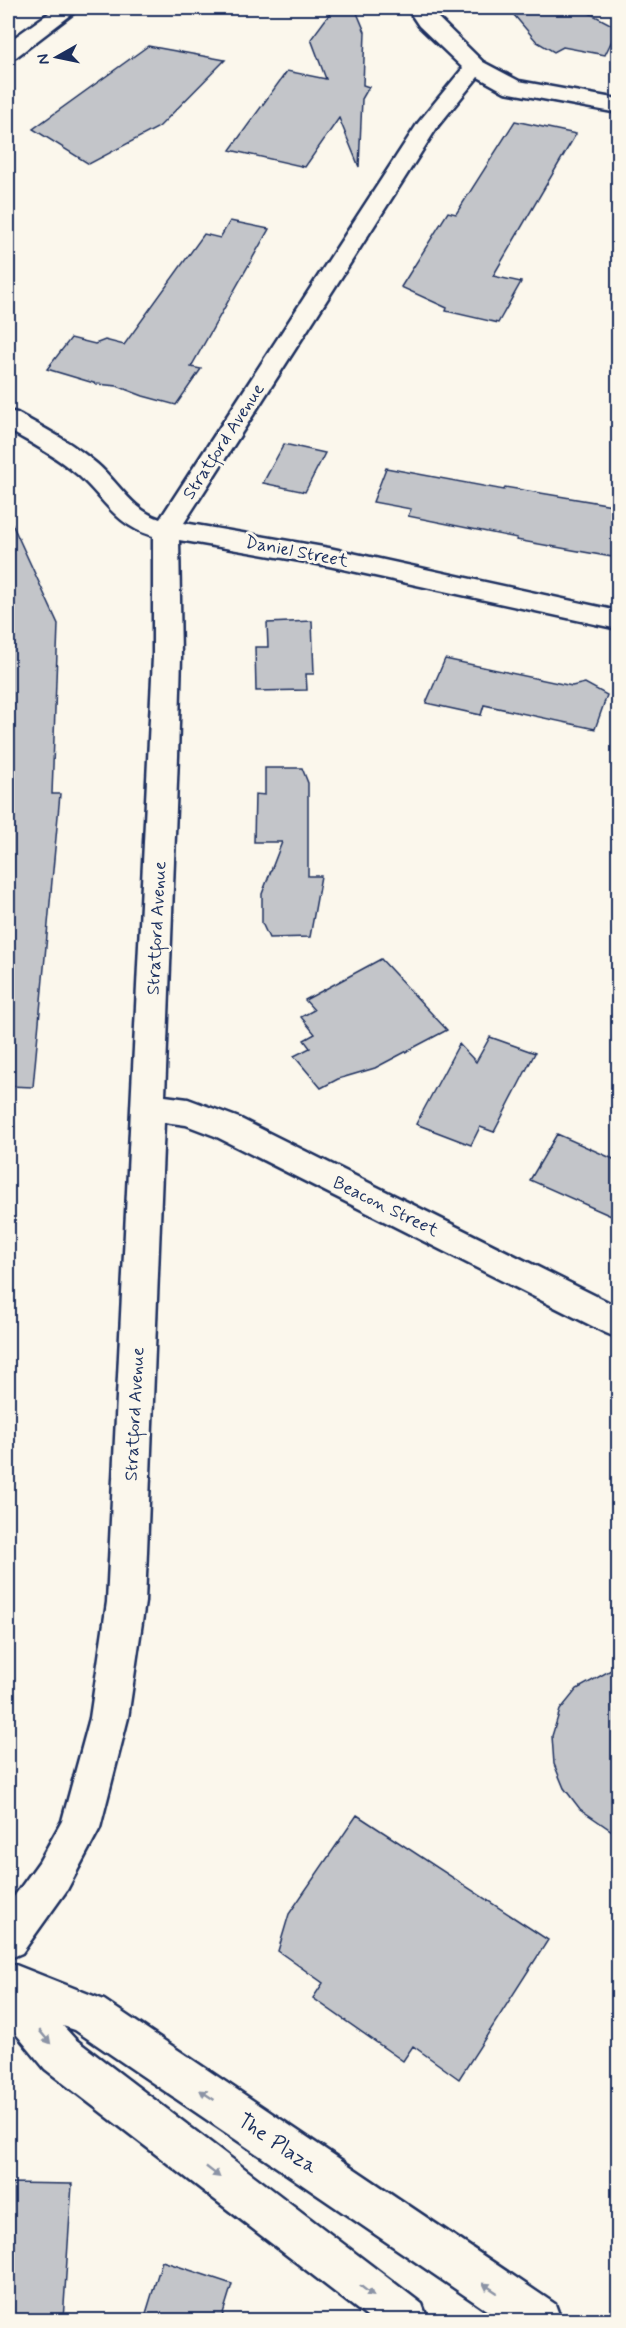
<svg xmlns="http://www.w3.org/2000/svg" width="626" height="2328" viewBox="0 0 626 2328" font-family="Mynerve,sans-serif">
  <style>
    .building { fill: #c3c5c9; stroke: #1b2f5e; stroke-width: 1.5 }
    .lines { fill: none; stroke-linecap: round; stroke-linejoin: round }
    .street-casing { stroke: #1b2f5e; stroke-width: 5 }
    .secondary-casing { stroke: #1b2f5e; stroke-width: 5 }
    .street { fill: #fbf7ec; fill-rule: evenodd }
    .secondary { fill: #fbf7ec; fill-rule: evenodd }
    .oneway { fill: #8b93a5 }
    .labels { text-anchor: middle; stroke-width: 6; stroke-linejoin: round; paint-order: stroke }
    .street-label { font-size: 18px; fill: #1b2f5e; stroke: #fbf7ec }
    .near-street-label { font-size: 21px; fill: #1b2f5e; stroke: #fbf7ec }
  </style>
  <rect width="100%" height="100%" fill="#fbf7ec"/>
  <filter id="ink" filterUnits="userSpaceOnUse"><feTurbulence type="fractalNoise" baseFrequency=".0167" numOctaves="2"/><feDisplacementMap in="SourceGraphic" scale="12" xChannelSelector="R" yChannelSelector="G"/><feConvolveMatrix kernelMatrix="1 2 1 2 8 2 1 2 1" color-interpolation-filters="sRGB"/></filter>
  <g filter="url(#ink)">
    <path class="building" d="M 334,8 L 355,8 L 365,32 L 363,85 L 369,87 L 362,99 L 359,167 L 339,118 L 305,167 L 230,150 L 287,71 L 326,79 L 311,39 Z
      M 508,8 L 580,8 L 618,28 L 605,55 L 563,47 L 554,52 L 537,42 Z
      M 148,46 L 225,60 L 159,127 L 89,164 L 33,129 Z
      M 515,121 L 576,134 L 493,276 L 521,282 L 498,323 L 446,311 L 447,308 L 401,287 L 448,212 L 456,214 Z
      M 230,221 L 269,229 L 191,367 L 201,369 L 176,405 L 143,396 L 117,386 L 97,384 L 47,369 L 71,338 L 95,344 L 105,340 L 124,345 L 204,234 L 220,238 Z
      M 284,444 L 325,453 L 305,492 L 263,483 Z
      M 386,468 L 504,490 L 505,487 L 618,506 L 618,558 L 516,540 L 517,538 L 408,516 L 411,509 L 373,502 Z
      M 8,515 L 58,624 L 52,794 L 60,794 L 33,1087 L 8,1086 Z
      M 312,621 L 314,674 L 306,674 L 307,690 L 256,691 L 255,647 L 268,647 L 267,623 Z
      M 445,659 L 572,686 L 585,683 L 607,695 L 595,729 L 484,705 L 481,715 L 426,703 Z
      M 265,768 L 302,768 L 308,783 L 308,876 L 321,876 L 310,937 L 269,938 L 262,923 L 262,894 L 282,842 L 254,842 L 255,794 L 265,795 Z
      M 381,959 L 447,1030 L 375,1068 L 338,1079 L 321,1088 L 294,1056 L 310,1048 L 304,1040 L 315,1034 L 301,1017 L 314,1010 L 305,1000 Z
      M 490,1037 L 535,1053 L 494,1132 L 480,1127 L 471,1145 L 416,1124 L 459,1044 L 476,1062 Z
      M 557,1134 L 618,1161 L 618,1219 L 530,1180 Z
      M 618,1666 L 618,1835 L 580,1809 L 564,1788 L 554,1764 L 552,1736 L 560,1710 L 577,1689 Z
      M 357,1815 L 548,1940 L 459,2079 L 413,2046 L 403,2061 L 313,1998 L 323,1983 L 278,1951 L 289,1914 Z
      M 8,2183 L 72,2184 L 63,2320 L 8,2320 Z
      M 162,2261 L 232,2284 L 221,2320 L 144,2320 Z"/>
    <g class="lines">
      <defs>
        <path id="street" d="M 56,8 L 80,8 L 16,57 L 8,58 L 8,42 Z
          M 407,8 L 428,8 L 483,62 L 519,81 L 618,99 L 618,113 L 505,92 L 478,77 L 438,126 L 184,523 L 329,548 L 618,611 L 618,629 L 329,566 L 179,540 L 181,657 L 178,756 L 165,1096 L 188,1099 L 239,1118 L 618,1307 L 618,1338 L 606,1333 L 215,1136 L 186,1125 L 164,1122 L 145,1602 L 128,1718 L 100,1828 L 67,1890 L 22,1953 L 8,1959 L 8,1905 L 39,1862 L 62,1821 L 90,1718 L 107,1602 L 153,657 L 153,536 C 115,525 105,499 78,475 C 57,457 32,443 8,430 L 8,411 L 17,413 C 44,428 73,443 97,464 C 118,482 132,510 160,519 L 418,123 L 463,68 L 419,26 Z"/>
        <path id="secondary" d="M 8,1962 L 104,2000 L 555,2304 L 561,2320 L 501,2320 L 75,2030 L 63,2026 L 75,2039 L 422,2304 L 428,2320 L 371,2320 L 45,2069 L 8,2024 Z"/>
      </defs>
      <use href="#street" class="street-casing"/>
      <use href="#secondary" class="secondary-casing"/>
      <use href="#street" class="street"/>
      <use href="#secondary" class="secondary"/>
    </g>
    <defs><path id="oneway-solid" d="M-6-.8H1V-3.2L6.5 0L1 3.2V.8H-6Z" transform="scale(1.5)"/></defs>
    <g class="oneway">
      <use href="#oneway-solid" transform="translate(45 2037) rotate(50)"/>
      <use href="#oneway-solid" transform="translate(207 2095) rotate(-146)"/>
      <use href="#oneway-solid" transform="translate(213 2172) rotate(38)"/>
      <use href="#oneway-solid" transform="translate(490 2288) rotate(-146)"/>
      <use href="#oneway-solid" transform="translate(367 2291) rotate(38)"/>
    </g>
  </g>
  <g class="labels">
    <g class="street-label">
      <text transform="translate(223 441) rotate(-57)" y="6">Stratford Avenue</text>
      <text transform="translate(297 551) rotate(11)" y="6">Daniel Street</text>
      <text transform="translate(156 928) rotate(-87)" y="6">Stratford Avenue</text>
      <text transform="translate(386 1206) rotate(26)" y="6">Beacon Street</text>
      <text transform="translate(134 1414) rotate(-87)" y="6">Stratford Avenue</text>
    </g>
    <g class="near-street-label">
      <text transform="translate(278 2143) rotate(34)" y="7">The Plaza</text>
    </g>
  </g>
  <rect width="626" height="2328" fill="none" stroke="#fbf7ec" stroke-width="30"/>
  <rect x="15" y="15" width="596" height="2298" fill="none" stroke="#1b2f5e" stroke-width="2" filter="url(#ink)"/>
  <g transform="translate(57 57) rotate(261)" stroke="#fbf7ec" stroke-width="4.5" paint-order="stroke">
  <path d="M0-4.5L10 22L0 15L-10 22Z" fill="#1b2f5e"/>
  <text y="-9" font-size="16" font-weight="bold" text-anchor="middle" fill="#1b2f5e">N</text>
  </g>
</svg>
